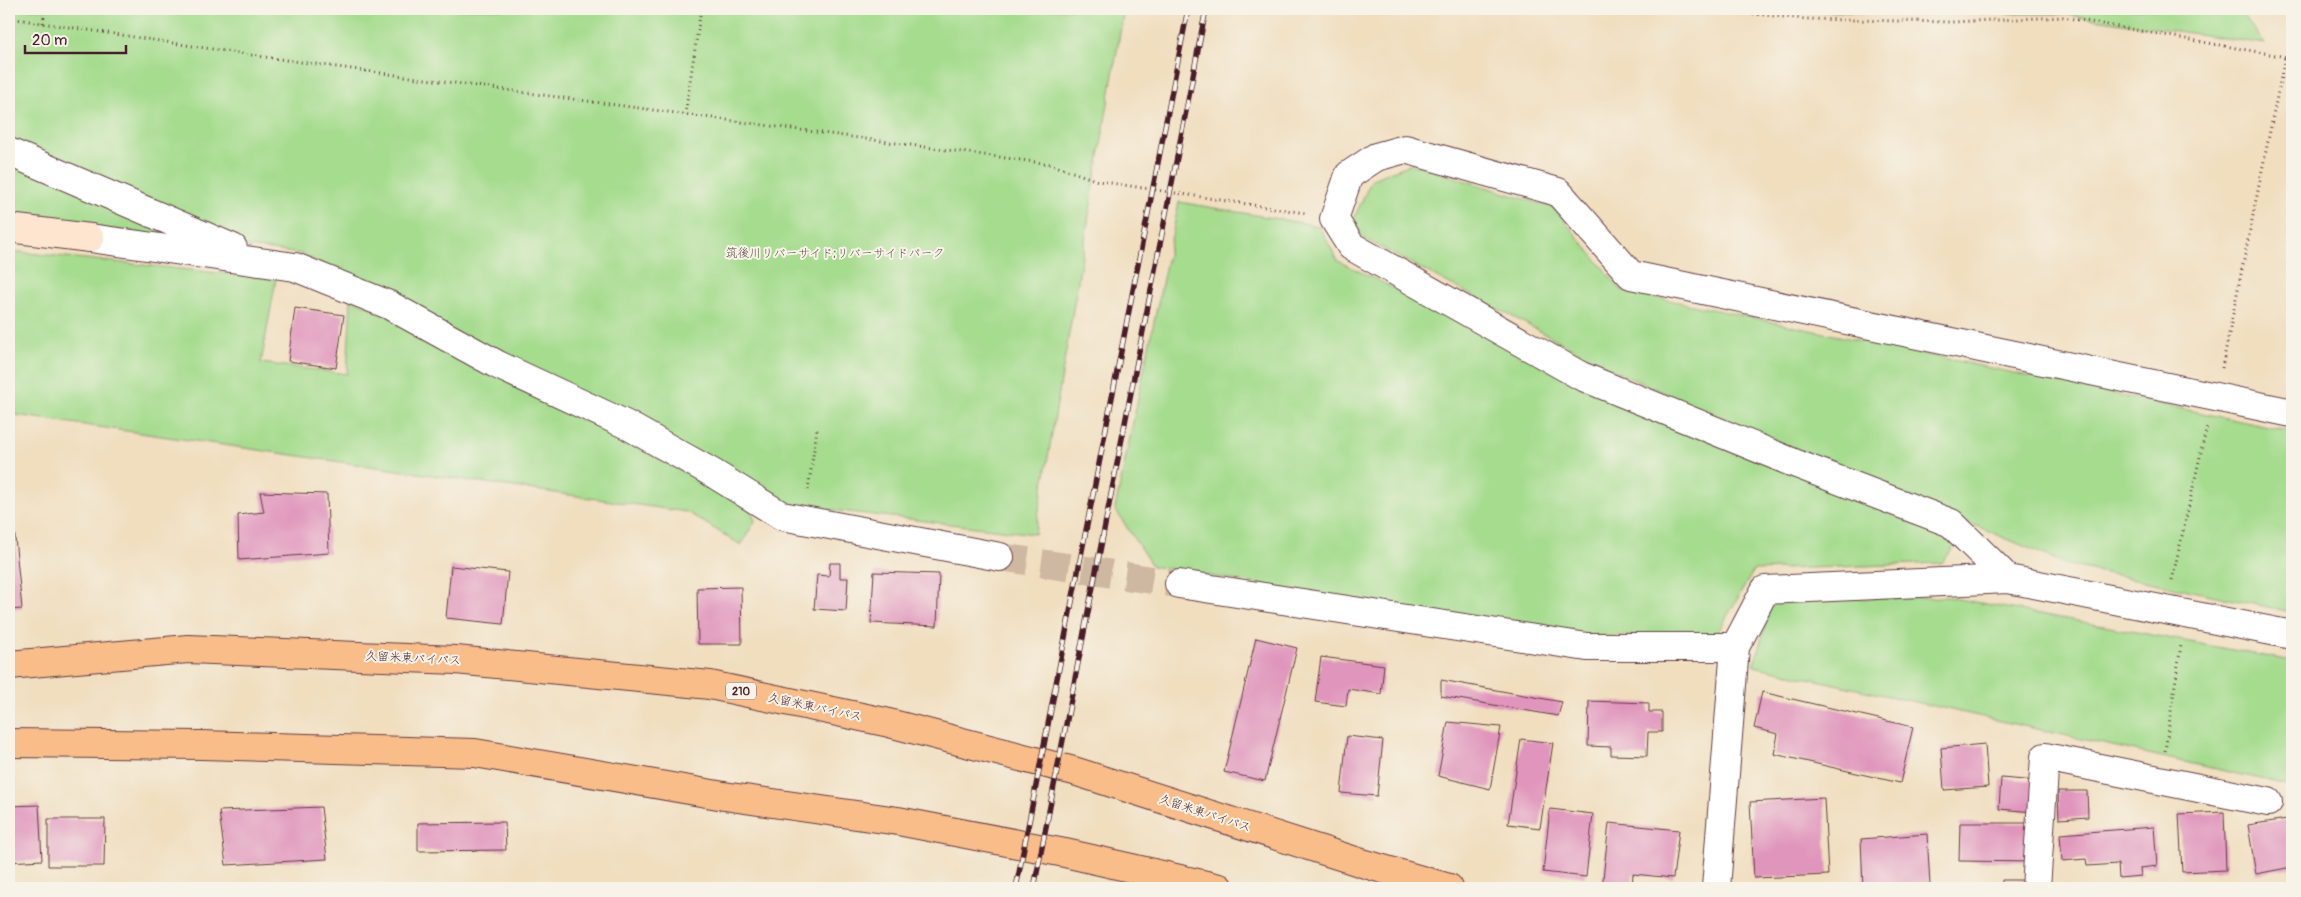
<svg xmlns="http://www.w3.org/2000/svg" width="2301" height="897" viewBox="0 0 2301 897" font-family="Pangolin,'Klee One',sans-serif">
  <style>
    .green { fill: #a5dc8e; stroke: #787e5c }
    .building { fill: #e095bc }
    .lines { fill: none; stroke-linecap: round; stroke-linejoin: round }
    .street-tunnel { stroke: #cfb8a1; stroke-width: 28; stroke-dasharray: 28 14; stroke-linecap: butt }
    .street-casing { stroke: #633c41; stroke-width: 30 }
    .secondary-casing { stroke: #633c41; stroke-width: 30 }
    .highway-casing { stroke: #633c41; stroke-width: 30 }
    .path { stroke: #633c41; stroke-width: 3; stroke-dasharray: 1 4; stroke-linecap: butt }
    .street { stroke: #fff; stroke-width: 28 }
    .secondary { stroke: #fde5d0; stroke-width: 28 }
    .highway { stroke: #f9bd89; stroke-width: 28 }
    .rail-casing { stroke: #4a1f2b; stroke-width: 5.5 }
    .rail { stroke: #f7f3e8; stroke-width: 4; stroke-dasharray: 11; stroke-linecap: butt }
    .labels { text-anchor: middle; stroke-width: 4; stroke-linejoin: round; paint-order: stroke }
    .shield { fill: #f7f3e8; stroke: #7e5f64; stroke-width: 1 }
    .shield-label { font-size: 11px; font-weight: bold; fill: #4a1f2b }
    .park-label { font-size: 12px; fill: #614e44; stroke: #f7f3e8 }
    .street-label { font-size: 12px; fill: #4a1f2b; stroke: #f7f3e8 }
  </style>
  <rect width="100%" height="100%" fill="#f7f3e8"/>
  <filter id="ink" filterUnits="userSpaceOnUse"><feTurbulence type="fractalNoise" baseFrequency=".02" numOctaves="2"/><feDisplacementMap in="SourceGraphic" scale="10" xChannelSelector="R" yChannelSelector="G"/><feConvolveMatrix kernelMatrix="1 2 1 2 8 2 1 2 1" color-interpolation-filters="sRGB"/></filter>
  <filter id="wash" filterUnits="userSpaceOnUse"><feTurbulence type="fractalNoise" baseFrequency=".0096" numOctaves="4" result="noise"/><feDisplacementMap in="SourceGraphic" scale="20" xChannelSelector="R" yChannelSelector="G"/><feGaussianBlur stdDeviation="1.12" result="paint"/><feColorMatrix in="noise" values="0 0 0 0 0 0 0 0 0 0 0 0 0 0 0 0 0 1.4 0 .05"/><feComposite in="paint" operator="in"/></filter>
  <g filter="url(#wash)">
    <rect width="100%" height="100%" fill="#f0debf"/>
    <path class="green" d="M 9,9 L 1124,9 L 1035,534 L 790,505 L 302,254 L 9,216 Z
      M 1793,9 L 2239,9 L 2265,44 L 2061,14 L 1838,12 Z
      M 1411,164 L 1554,208 L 1621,290 L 2292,432 L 2292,612 L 2068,565 L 1623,375 L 1361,237 L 1354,218 L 1372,179 Z
      M 1179,202 L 1319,226 L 1338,261 L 1549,364 L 1957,543 L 1942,563 L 1754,570 L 1715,637 L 1554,635 L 1152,566 L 1115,509 Z
      M 19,252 L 276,279 L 261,363 L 347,374 L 351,299 L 382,313 L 750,507 L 755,521 L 741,545 L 687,512 L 9,414 L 9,253 Z
      M 1948,597 L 2292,661 L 2292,786 L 1754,666 L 1772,600 Z"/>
    <g id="blocks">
      <path class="building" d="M 295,308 L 344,315 L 336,368 L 288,361 Z
        M 260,492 L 327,494 L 329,553 L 239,560 L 238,515 L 264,512 Z
        M 9,507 L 12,507 L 22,609 L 9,610 Z
        M 830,563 L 840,563 L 840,578 L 848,578 L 846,611 L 814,609 L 817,575 L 829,576 Z
        M 451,566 L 508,572 L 503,624 L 446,618 Z
        M 874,572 L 939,574 L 937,626 L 871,623 Z
        M 741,587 L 742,644 L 698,644 L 697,588 Z
        M 1256,638 L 1297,648 L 1265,781 L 1224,772 Z
        M 1321,657 L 1384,665 L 1381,694 L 1348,689 L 1346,706 L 1315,702 Z
        M 1441,680 L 1562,702 L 1558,716 L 1441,696 Z
        M 1762,692 L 1913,727 L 1900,783 L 1774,754 L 1778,734 L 1754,728 Z
        M 1589,701 L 1649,703 L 1649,712 L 1662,712 L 1662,732 L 1648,732 L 1647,756 L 1611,755 L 1611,747 L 1588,746 Z
        M 1448,722 L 1501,727 L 1490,789 L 1438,776 Z
        M 1347,736 L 1383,740 L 1377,796 L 1341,793 Z
        M 1521,739 L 1553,743 L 1540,828 L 1508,824 Z
        M 1985,744 L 1988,787 L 1944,790 L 1941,748 Z
        M 2001,778 L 2037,781 L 2034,812 L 1999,809 Z
        M 2058,791 L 2087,791 L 2088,817 L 2059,819 Z
        M 1824,798 L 1828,875 L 1754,878 L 1750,802 Z
        M 39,805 L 42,860 L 9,862 L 9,806 Z
        M 321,807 L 327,859 L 226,865 L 219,811 Z
        M 1550,809 L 1593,814 L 1586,877 L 1543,872 Z
        M 2224,812 L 2226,870 L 2182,872 L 2179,814 Z
        M 48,819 L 105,819 L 104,866 L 48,866 Z
        M 2287,819 L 2292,867 L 2256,874 L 2248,825 Z
        M 505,822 L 506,850 L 418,851 L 418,823 Z
        M 1609,823 L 1679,830 L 1673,878 L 1633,874 L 1632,888 L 1602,888 Z
        M 1960,823 L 2036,823 L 2036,862 L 1959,861 Z
        M 2154,827 L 2157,866 L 2140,868 L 2141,876 L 2119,878 L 2118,864 L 2087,866 L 2086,859 L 2062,861 L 2060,834 Z
        M 1927,834 L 1930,885 L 1863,888 L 1861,839 Z
        M 2002,880 L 2036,880 L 2036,888 L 2002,888 Z"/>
    </g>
  </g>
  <g filter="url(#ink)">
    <use href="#blocks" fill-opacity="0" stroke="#633c41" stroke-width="1"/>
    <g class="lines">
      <path class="street-tunnel" d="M 1000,557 L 1179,584"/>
      <defs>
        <path id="street" d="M 9,152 L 233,248
          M 90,238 L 295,267 L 389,305 L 498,365 L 627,425 L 711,472 L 782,516 L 1000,557
          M 2008,579 L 1951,523 L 1794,463 L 1581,376 L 1351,246 L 1334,219 L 1349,175 L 1376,157 L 1405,149 L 1558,192 L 1631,275 L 2292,413
          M 1179,584 L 1587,647 L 1735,647
          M 1716,888 L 1735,647 L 1765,590 L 2008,579 L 2292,635
          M 2036,888 L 2045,757 L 2268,802"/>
        <path id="secondary" d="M 9,228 L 90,238"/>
        <path id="highway" d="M 9,665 L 188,649 L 456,660 L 710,685 L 885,722 L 1074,771 L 1362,863 L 1449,888
          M 9,743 L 201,745 L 475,753 L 724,796 L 898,821 L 1065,853 L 1219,888"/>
      </defs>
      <use href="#street" class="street-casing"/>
      <use href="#secondary" class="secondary-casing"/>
      <use href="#highway" class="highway-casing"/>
      <path class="path" d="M 1703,9 L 1805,19 L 1951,22 L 2063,17 L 2292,58
        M 9,18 L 271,58 L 1050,164 L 1098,181 L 1305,213
        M 43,23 L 45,9
        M 685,115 L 701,9
        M 2222,368 L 2285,57
        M 808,490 L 817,429
        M 2172,580 L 2207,426
        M 2165,751 L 2181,645"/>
      <use href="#street" class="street"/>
      <use href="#secondary" class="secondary"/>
      <use href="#highway" class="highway"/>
      <defs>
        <path id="rail" d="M 1016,888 L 1188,9
          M 1034,888 L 1206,9"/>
      </defs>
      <use href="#rail" class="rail-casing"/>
      <use href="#rail" class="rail"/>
    </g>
  </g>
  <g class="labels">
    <rect class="shield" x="726" y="682.5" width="30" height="17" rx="4"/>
    <g class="shield-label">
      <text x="741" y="695">210</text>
    </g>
    <g class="park-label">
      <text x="835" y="257">筑後川リバーサイド;リバーサイドパーク</text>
    </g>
    <g class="street-label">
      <text transform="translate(413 658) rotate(3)" y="4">久留米東バイパス</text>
      <text transform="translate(815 707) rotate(12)" y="4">久留米東バイパス</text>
      <text transform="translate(1205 813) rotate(18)" y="4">久留米東バイパス</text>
    </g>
  </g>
  <rect width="2301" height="897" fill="none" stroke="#f7f3e8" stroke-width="30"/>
  <path d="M25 45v8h101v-8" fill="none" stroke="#4a1f2b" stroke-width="2.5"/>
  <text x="32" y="45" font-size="15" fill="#4a1f2b" stroke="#f7f3e8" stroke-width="4" paint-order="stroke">20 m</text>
</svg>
